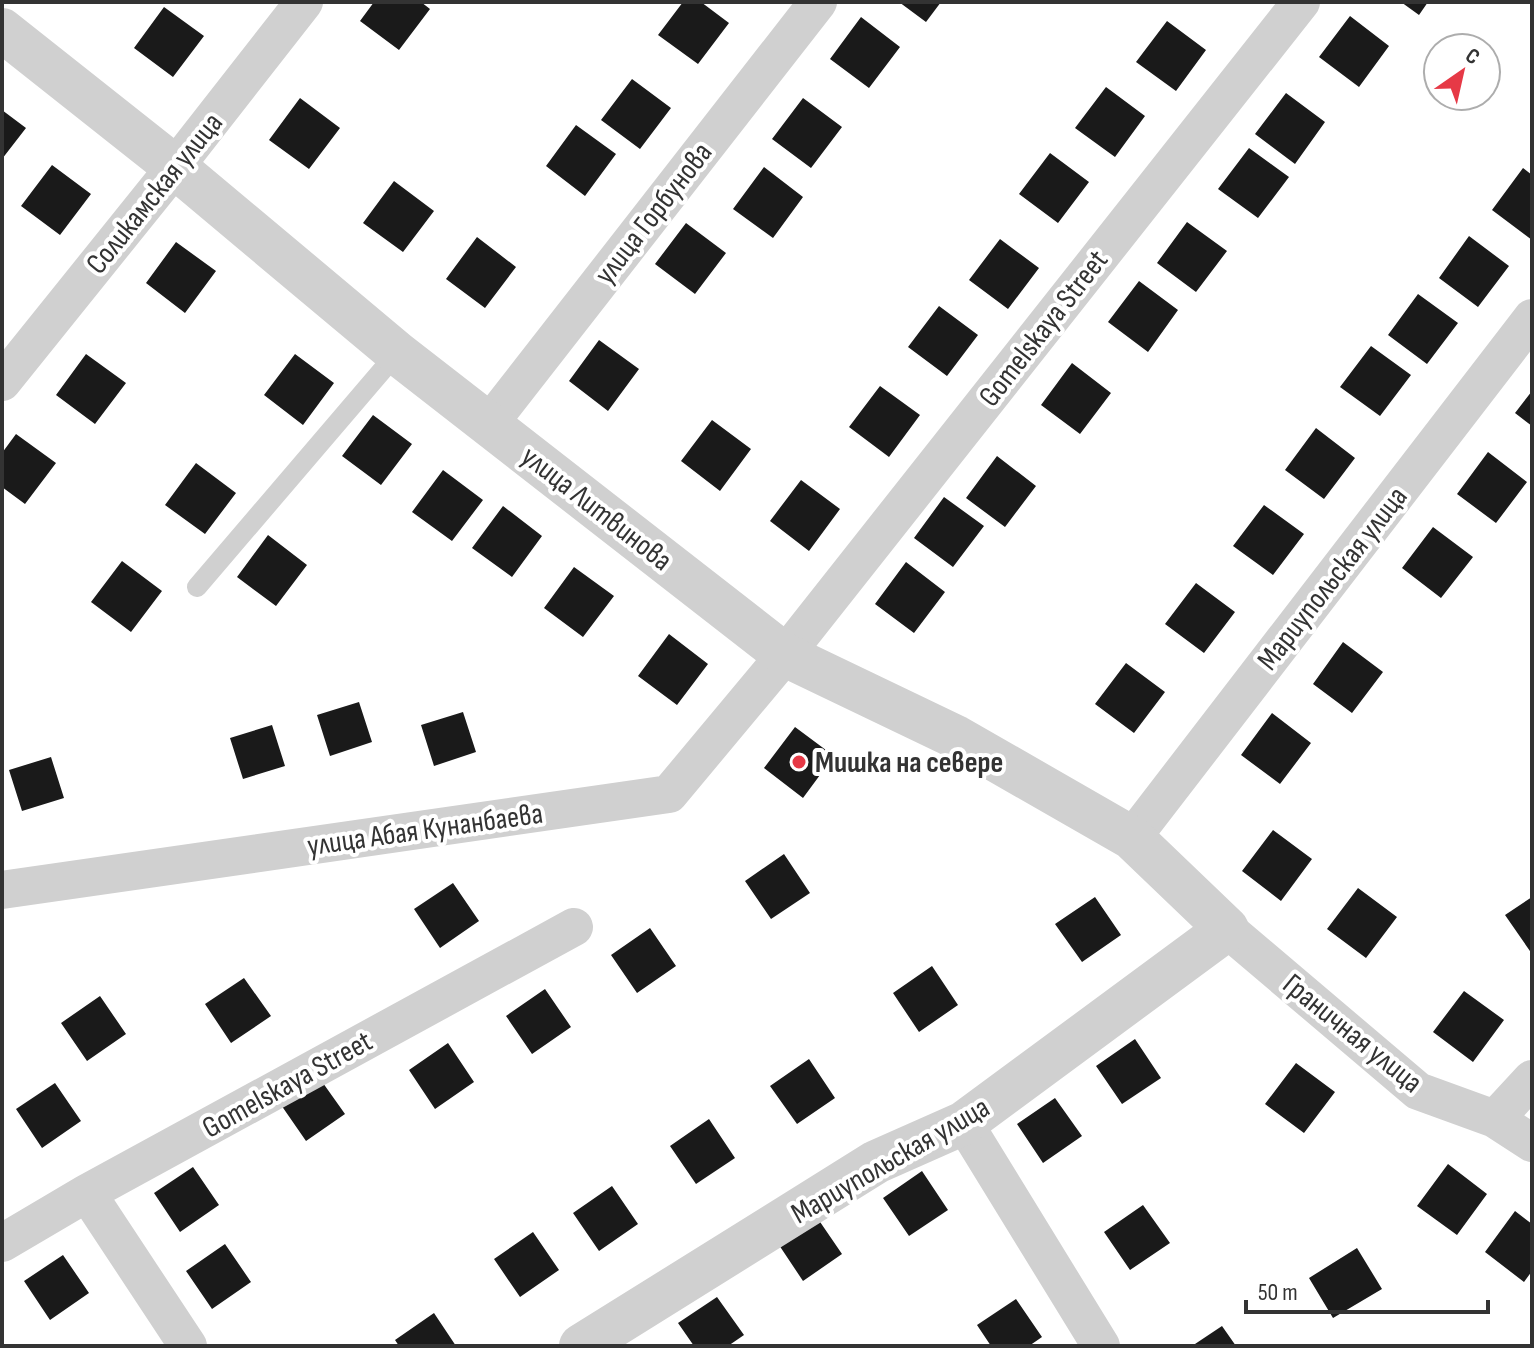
<svg xmlns="http://www.w3.org/2000/svg" width="1534" height="1348" viewBox="0 0 1534 1348" font-family="'Sofia Sans Condensed',sans-serif">
  <style>
    .building { fill: #1a1a1a }
    .lines { fill: none; stroke-linecap: round; stroke-linejoin: round }
    .service { stroke: #d0d0d0; stroke-width: 20 }
    .minor { stroke: #d0d0d0; stroke-width: 38 }
    .tertiary { stroke: #d0d0d0; stroke-width: 44 }
    .poi-dot { fill: #e63946; stroke: #fff; stroke-width: 3 }
    .labels { text-anchor: middle; stroke-width: 8; stroke-linejoin: round; paint-order: stroke }
    .street-label { font-size: 30px; fill: #333; stroke: #fff }
    .poi-label { font-size: 30px; font-weight: bold; fill: #333; stroke: #fff; text-anchor: start }
  </style>
  <rect width="100%" height="100%" fill="#fff"/>
  <path class="building" d="M 374,2 L 421,2 L 430,9 L 399,50 L 360,21 Z
    M 683,2 L 701,2 L 729,23 L 698,64 L 658,35 Z
    M 899,2 L 941,2 L 926,22 Z
    M 1401,2 L 1428,2 L 1419,15 Z
    M 164,7 L 204,36 L 173,77 L 134,48 Z
    M 1350,16 L 1389,46 L 1359,87 L 1319,57 Z
    M 861,17 L 900,47 L 869,88 L 830,59 Z
    M 1167,21 L 1206,50 L 1176,91 L 1136,62 Z
    M 632,79 L 671,108 L 640,149 L 601,120 Z
    M 1106,87 L 1145,116 L 1115,157 L 1075,128 Z
    M 1286,93 L 1325,122 L 1295,164 L 1255,134 Z
    M 300,98 L 340,128 L 309,169 L 269,140 Z
    M 803,98 L 842,127 L 811,168 L 772,139 Z
    M 2,110 L 26,128 L 2,159 Z
    M 576,125 L 616,154 L 585,196 L 546,166 Z
    M 1249,148 L 1289,177 L 1258,218 L 1218,189 Z
    M 1050,153 L 1089,182 L 1058,223 L 1019,194 Z
    M 52,165 L 91,194 L 60,235 L 21,206 Z
    M 764,167 L 803,197 L 773,238 L 733,209 Z
    M 1523,168 L 1532,175 L 1532,240 L 1492,210 Z
    M 394,181 L 434,211 L 403,252 L 363,223 Z
    M 1187,222 L 1227,251 L 1196,292 L 1157,263 Z
    M 686,223 L 726,253 L 695,294 L 655,264 Z
    M 1469,236 L 1509,266 L 1478,307 L 1439,278 Z
    M 477,237 L 516,267 L 485,308 L 446,279 Z
    M 1000,239 L 1039,268 L 1008,309 L 969,280 Z
    M 176,242 L 216,271 L 185,313 L 146,283 Z
    M 1139,281 L 1178,310 L 1148,352 L 1108,322 Z
    M 1418,294 L 1458,323 L 1427,364 L 1388,335 Z
    M 939,306 L 978,335 L 947,376 L 908,347 Z
    M 599,340 L 639,369 L 608,411 L 569,381 Z
    M 1371,346 L 1411,375 L 1380,416 L 1340,387 Z
    M 86,354 L 126,383 L 95,424 L 56,395 Z
    M 295,354 L 334,383 L 303,425 L 264,395 Z
    M 1072,363 L 1111,393 L 1080,434 L 1041,405 Z
    M 880,386 L 920,415 L 889,457 L 849,427 Z
    M 1532,391 L 1532,426 L 1515,413 Z
    M 373,415 L 412,444 L 381,485 L 342,456 Z
    M 712,420 L 751,449 L 720,491 L 681,461 Z
    M 1316,428 L 1355,458 L 1324,499 L 1285,470 Z
    M 16,434 L 56,463 L 25,504 L 2,487 L 2,453 Z
    M 1488,452 L 1527,482 L 1496,523 L 1457,494 Z
    M 997,456 L 1036,486 L 1005,527 L 966,498 Z
    M 196,463 L 236,493 L 205,534 L 165,505 Z
    M 443,470 L 483,500 L 452,541 L 412,512 Z
    M 801,480 L 840,509 L 809,551 L 770,521 Z
    M 944,497 L 984,526 L 953,567 L 914,538 Z
    M 1264,505 L 1304,534 L 1273,575 L 1233,546 Z
    M 503,506 L 542,536 L 512,577 L 472,548 Z
    M 1433,527 L 1473,557 L 1441,598 L 1402,568 Z
    M 268,535 L 307,565 L 276,606 L 237,577 Z
    M 122,561 L 162,591 L 131,632 L 91,602 Z
    M 906,562 L 945,592 L 914,633 L 875,604 Z
    M 574,567 L 614,596 L 583,637 L 544,608 Z
    M 1196,583 L 1235,612 L 1204,653 L 1165,624 Z
    M 669,634 L 708,664 L 677,705 L 638,676 Z
    M 1343,642 L 1383,672 L 1352,713 L 1313,684 Z
    M 1126,663 L 1165,692 L 1134,733 L 1095,704 Z
    M 359,702 L 372,742 L 330,756 L 317,715 Z
    M 463,712 L 476,752 L 434,766 L 421,725 Z
    M 1272,713 L 1311,743 L 1280,784 L 1241,755 Z
    M 272,725 L 285,766 L 243,779 L 230,738 Z
    M 795,727 L 834,756 L 803,798 L 764,768 Z
    M 51,757 L 64,798 L 22,811 L 9,770 Z
    M 1273,830 L 1312,859 L 1281,901 L 1242,871 Z
    M 784,854 L 810,893 L 771,919 L 745,881 Z
    M 453,883 L 479,921 L 440,948 L 414,909 Z
    M 1358,888 L 1397,917 L 1366,958 L 1327,929 Z
    M 1095,897 L 1121,935 L 1082,962 L 1055,924 Z
    M 1532,897 L 1532,954 L 1505,915 Z
    M 650,928 L 676,966 L 637,993 L 611,955 Z
    M 932,966 L 958,1005 L 919,1032 L 893,993 Z
    M 244,978 L 271,1016 L 231,1043 L 205,1004 Z
    M 545,989 L 571,1027 L 532,1054 L 506,1016 Z
    M 1464,991 L 1504,1020 L 1473,1062 L 1433,1032 Z
    M 100,996 L 126,1034 L 87,1061 L 61,1023 Z
    M 1135,1039 L 1161,1078 L 1122,1104 L 1096,1066 Z
    M 448,1043 L 474,1082 L 435,1109 L 409,1070 Z
    M 809,1059 L 835,1098 L 797,1124 L 770,1086 Z
    M 1296,1063 L 1335,1092 L 1304,1133 L 1265,1104 Z
    M 318,1076 L 345,1114 L 306,1141 L 279,1102 Z
    M 55,1083 L 81,1121 L 42,1148 L 16,1109 Z
    M 1055,1098 L 1082,1136 L 1043,1163 L 1017,1124 Z
    M 709,1119 L 735,1158 L 696,1184 L 670,1146 Z
    M 1448,1164 L 1487,1194 L 1457,1235 L 1417,1206 Z
    M 193,1167 L 219,1205 L 180,1232 L 154,1193 Z
    M 922,1171 L 948,1210 L 909,1236 L 883,1198 Z
    M 612,1186 L 638,1224 L 599,1251 L 573,1213 Z
    M 1143,1205 L 1170,1243 L 1130,1270 L 1104,1232 Z
    M 1515,1211 L 1532,1224 L 1532,1271 L 1524,1282 L 1485,1252 Z
    M 816,1216 L 842,1254 L 803,1281 L 777,1242 Z
    M 533,1232 L 559,1270 L 520,1297 L 494,1259 Z
    M 225,1244 L 251,1282 L 212,1309 L 186,1271 Z
    M 1357,1248 L 1382,1289 L 1333,1318 L 1309,1278 Z
    M 63,1255 L 89,1293 L 50,1320 L 24,1281 Z
    M 717,1297 L 744,1335 L 728,1346 L 694,1346 L 678,1323 Z
    M 1016,1299 L 1042,1337 L 1029,1346 L 991,1346 L 977,1325 Z
    M 434,1313 L 456,1346 L 399,1346 L 395,1340 Z
    M 1222,1326 L 1236,1346 L 1192,1346 Z"/>
  <g class="lines">
    <path class="service" d="M 197,587 L 397,353"/>
    <path class="minor" d="M 2,382 L 175,167 L 304,2
      M 489,424 L 818,2
      M 1132,838 L 1532,318
      M 2,890 L 669,794 L 785,655 L 1301,2
      M 1227,929 L 1418,1091 L 1495,1119 L 1532,1143
      M 1495,1119 L 1532,1079
      M 964,1123 L 1101,1346
      M 87,1193 L 188,1346
      M 2,1243 L 87,1193 L 574,927"/>
    <path class="tertiary" d="M 2,30 L 175,167 L 397,353 L 785,655 L 956,737 L 1132,838 L 1227,929 L 964,1123 L 876,1162 L 581,1346"/>
  </g>
  <circle class="poi-dot" cx="799" cy="762" r="8"/>
  <g class="labels">
    <g class="street-label">
      <text transform="translate(154 193) rotate(-51)" y="10">Соликамская улица</text>
      <text transform="translate(653 213) rotate(-52)" y="10">улица Горбунова</text>
      <text transform="translate(1043 328) rotate(-52)" y="10">Gomelskaya Street</text>
      <text transform="translate(597 508) rotate(38)" y="10">улица Литвинова</text>
      <text transform="translate(1332 578) rotate(-52)" y="10">Мариупольская улица</text>
      <text transform="translate(425 829) rotate(-8)" y="10">улица Абая Кунанбаева</text>
      <text transform="translate(1353 1033) rotate(39)" y="10">Граничная улица</text>
      <text transform="translate(287 1084) rotate(-29)" y="10">Gomelskaya Street</text>
      <text transform="translate(890 1160) rotate(-30)" y="10">Мариупольская улица</text>
    </g>
    <g class="poi-label">
      <text x="815" y="772">Мишка на севере</text>
    </g>
  </g>
  <rect width="1534" height="1348" fill="none" stroke="#333333" stroke-width="8"/>
  <g transform="translate(1462 72) rotate(34)"><circle r="38" fill="#ffffff" stroke="#adadad" stroke-width="2"/>
  <path d="M0-6L14 30L0 20L-14 30Z" fill="#e63946"/>
  <text y="-12" font-size="22" font-weight="bold" text-anchor="middle" fill="#333333">С</text>
  </g>
  <path d="M1246 1300v12h242v-12" fill="none" stroke="#333333" stroke-width="4"/>
  <text x="1258" y="1300" font-size="24" fill="#333333" stroke="#ffffff" stroke-width="6" paint-order="stroke">50 m</text>
</svg>
